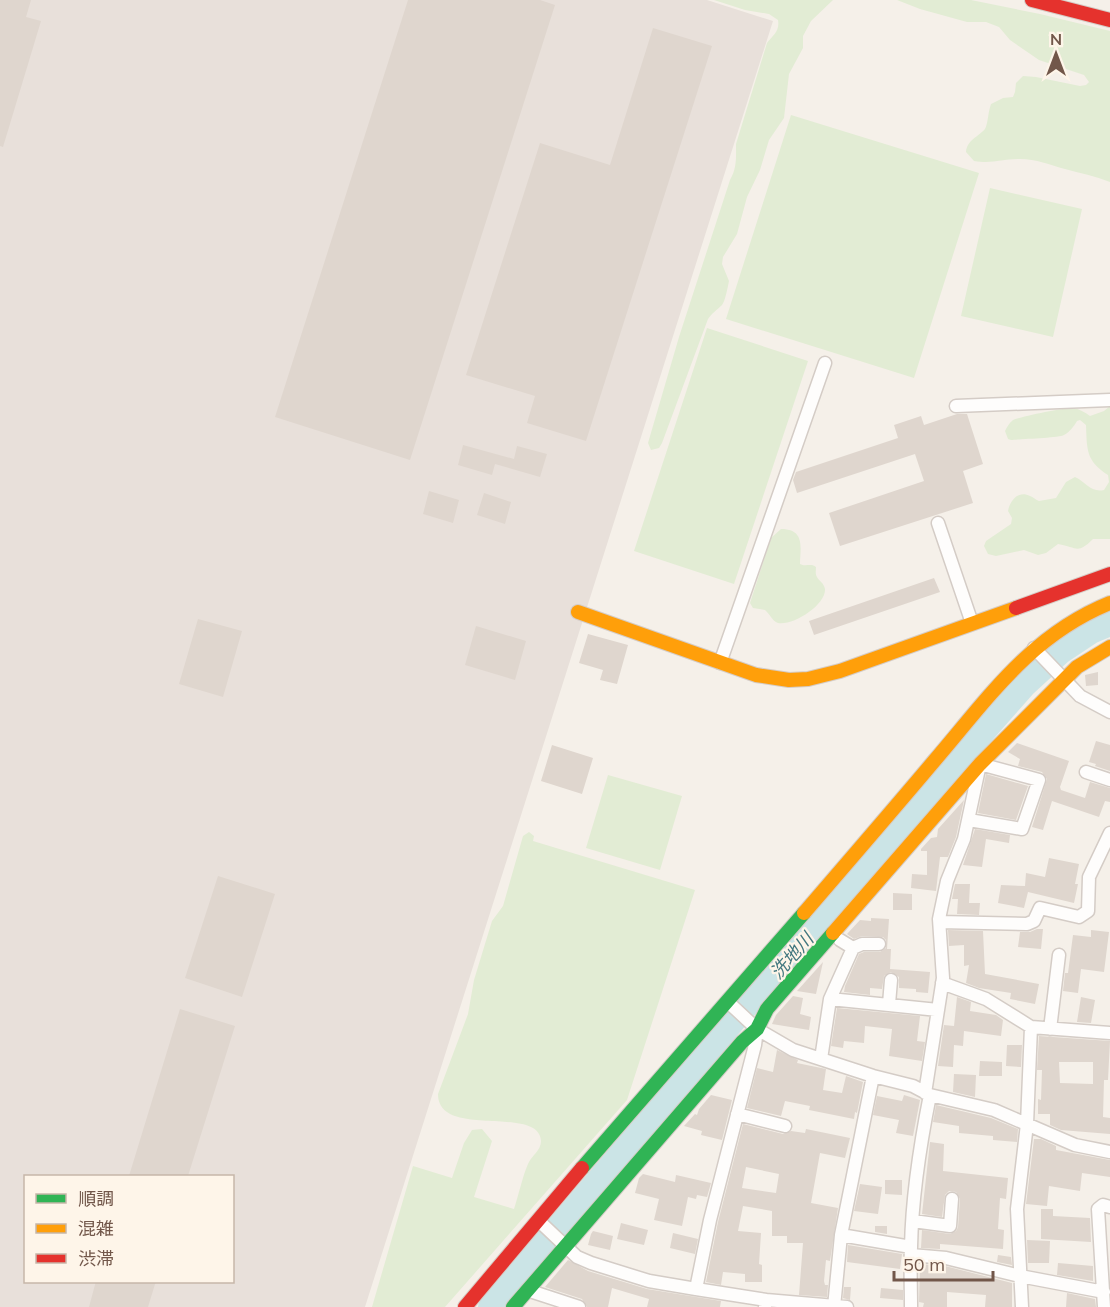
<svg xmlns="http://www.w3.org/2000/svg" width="1110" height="1307" viewBox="0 0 1110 1307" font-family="Mulish,'Noto Sans JP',sans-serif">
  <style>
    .industrial { fill: #e8e0da; fill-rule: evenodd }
    .green { fill: #e2ecd4 }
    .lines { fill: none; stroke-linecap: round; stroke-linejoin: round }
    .river { stroke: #cbe4e6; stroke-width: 24 }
    .building { fill: #dfd6ce; fill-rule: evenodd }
    .street-casing { stroke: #d4ccc6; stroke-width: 15 }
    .fast-casing { stroke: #d5ccc6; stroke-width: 16 }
    .slow-casing { stroke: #d5ccc6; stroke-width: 16 }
    .jam-casing { stroke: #d5ccc6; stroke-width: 16 }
    .street { stroke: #fefdfc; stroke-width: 12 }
    .fast { stroke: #30b455; stroke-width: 14 }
    .slow { stroke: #ff9f0a; stroke-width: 14 }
    .jam { stroke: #e5322d; stroke-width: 14 }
    .labels { text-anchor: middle; stroke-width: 4.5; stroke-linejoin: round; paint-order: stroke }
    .water-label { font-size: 18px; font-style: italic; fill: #42777f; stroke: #fef5e9 }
  </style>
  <rect width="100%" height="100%" fill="#f5f0e9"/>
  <path class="industrial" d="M 0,0 L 707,0 L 773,21 L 365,1307 L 0,1307 ZM 26,1176 L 232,1176 L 232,1282 L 26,1282 Z"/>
  <path class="green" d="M 714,0 L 833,0 L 811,21 L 803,36 L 803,48 L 789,74 L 784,118 L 769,140 L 760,170 L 747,197 L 737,234 L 723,257 L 722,264 L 729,281 C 728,286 725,302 722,305 C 717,310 712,313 708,319 L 662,443 L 659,448 L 651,450 L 648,443 L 679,337 L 730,180 C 737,168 736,158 736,144 L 767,43 C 773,35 780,31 778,20 L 769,14 L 745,10 Z
    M 897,0 L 971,0 L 1040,14 L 1110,31 L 1110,182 C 1095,176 1080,173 1065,169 C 1050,165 1036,159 1020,159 C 1001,159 993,164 974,161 L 966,152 C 967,140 978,137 985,129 C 988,124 988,112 991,104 L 1003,98 L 1013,97 L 1015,92 L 1016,83 L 1023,76 L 1036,77 L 1080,86 L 1086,85 L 1089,82 L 1084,75 L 1039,60 L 1010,40 L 999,27 L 986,22 L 967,22 L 920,9 Z
    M 791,115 L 979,173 L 914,378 L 726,319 Z
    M 990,188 L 1082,209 L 1053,337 L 961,316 Z
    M 707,328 L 808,361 L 734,584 L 634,551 Z
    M 1110,406 L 1110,539 L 1093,539 C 1077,555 1077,547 1058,544 L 1046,553 L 1038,555 L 1024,550 L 996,556 L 988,554 L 984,546 L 986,541 L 1011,524 L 1012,518 L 1008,511 C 1010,501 1018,490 1030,496 C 1033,497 1036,500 1039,501 L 1056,498 L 1066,482 L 1075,477 C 1086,482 1091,493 1104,490 L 1109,482 L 1108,475 C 1086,461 1087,450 1086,425 L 1080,420 L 1077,421 C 1074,426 1070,432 1064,435 C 1059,438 1020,439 1011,440 L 1008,439 L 1005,431 C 1007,427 1009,423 1013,420 C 1018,417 1067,407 1073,408 C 1079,409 1085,412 1090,416 L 1104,411 Z
    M 781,529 C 806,529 800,549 800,564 C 805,567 811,563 816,567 C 816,570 815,574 817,577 C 819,581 824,583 825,589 C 826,605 793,626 778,623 C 772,621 770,614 765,610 L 753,608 L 750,603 L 771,538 Z
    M 608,775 L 682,796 L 660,870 L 586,848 Z
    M 529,832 L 534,836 L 533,841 L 695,890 L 627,1100 L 445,1307 L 372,1307 L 413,1166 L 452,1178 L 464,1143 L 472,1130 L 482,1129 L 492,1141 L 474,1197 L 514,1209 C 519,1194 522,1178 528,1164 C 531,1156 541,1151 541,1141 C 539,1104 438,1140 438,1094 L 468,1014 L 474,980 L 492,921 L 503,906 L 523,836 Z"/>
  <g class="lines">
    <path class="river" d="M 490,1307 L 877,853 L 1024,686 L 1061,652 L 1091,632 L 1110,624"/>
  </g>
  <path class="building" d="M 0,0 L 31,0 L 26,17 L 41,21 L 3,147 L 0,146 Z
    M 408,0 L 540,0 L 555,5 L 410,460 L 275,417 Z
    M 653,28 L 712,46 L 586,441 L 527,423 L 535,396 L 466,375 L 540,143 L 610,165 Z
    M 957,414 L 967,414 L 983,464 L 963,471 L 973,503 L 840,546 L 829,513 L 924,481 L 915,454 L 797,493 L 793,480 L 796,472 L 898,438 L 894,425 L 921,416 L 924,425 Z
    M 463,445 L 514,459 L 517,446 L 547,454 L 540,477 L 495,464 L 492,475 L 458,465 Z
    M 429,491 L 459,500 L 453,523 L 423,514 Z
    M 484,493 L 511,502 L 505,524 L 477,515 Z
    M 934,578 L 940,592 L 814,635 L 809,621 Z
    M 198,619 L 242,631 L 223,697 L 179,684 Z
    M 476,626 L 526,641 L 515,680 L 465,665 Z
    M 588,634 L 628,645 L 617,684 L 600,680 L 603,670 L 579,663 Z
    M 1098,672 L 1098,685 L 1086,686 L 1085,675 Z
    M 1096,741 L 1110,745 L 1110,771 L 1095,766 L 1096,764 L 1089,762 Z
    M 1017,743 L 1069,761 L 1060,787 L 1061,790 L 1085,798 L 1090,782 L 1110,788 L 1110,802 L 1105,801 L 1099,817 L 1052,801 L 1043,830 L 1032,827 L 1047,779 L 1042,772 L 1018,766 L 1020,759 L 1008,752 Z
    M 552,745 L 593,758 L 582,794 L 541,781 Z
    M 986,774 L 1028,786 L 1016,820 L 978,813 Z
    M 964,800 L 956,837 L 948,857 L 940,857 L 936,891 L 911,888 L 912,874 L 927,875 L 927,851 L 921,851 L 921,849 L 931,838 L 937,837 L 938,829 Z
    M 975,829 L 1010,835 L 1009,843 L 986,839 L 982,867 L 963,865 Z
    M 1049,858 L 1079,864 L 1075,884 L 1078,884 L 1074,903 L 1028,892 L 1024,908 L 998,903 L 1001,885 L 1025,886 L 1026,873 L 1045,877 Z
    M 218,876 L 275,894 L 242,997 L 185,978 Z
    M 955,884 L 970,884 L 969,903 L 980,903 L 979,915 L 957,914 L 958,899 L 952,899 Z
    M 893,893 L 912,894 L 912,910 L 893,910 Z
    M 871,918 L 889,919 L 887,949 L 891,949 L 890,969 L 930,972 L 928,993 L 916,992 L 916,989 L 899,988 L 899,977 L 891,972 L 884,976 L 882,989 L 870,988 L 870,995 L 844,992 L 845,986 L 859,954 L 864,952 L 880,952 L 886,948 L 886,940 L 883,937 L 862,936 L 854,939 L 847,934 L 860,920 L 871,921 Z
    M 1037,929 L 1043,929 L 1041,949 L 1018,947 L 1020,932 L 1030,932 Z
    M 948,930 L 983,931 L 985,974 L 1039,984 L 1035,1004 L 1010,999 L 1011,993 L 979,988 L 966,983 L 969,965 L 964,966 L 964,945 L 949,946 Z
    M 1091,930 L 1109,932 L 1104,972 L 1081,969 L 1078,993 L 1063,991 L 1065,973 L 1068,973 L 1073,935 L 1091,937 Z
    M 823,962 L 816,994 L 797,991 Z
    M 793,996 L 803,998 L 800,1014 L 811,1017 L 809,1030 L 772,1024 L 776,1015 Z
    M 957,997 L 971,1002 L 970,1011 L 996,1015 L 1003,1020 L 1001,1036 L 964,1031 L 963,1046 L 954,1045 L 953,1067 L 938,1066 L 944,1025 L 954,1026 Z
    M 1081,997 L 1095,1000 L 1091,1023 L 1077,1022 Z
    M 837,1008 L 920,1016 L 917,1041 L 925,1042 L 922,1061 L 889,1056 L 892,1029 L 865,1026 L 864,1043 L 844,1041 L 843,1048 L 831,1046 Z
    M 180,1009 L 235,1026 L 188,1176 L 129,1176 Z
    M 1039,1036 L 1110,1041 L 1108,1080 L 1104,1080 L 1103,1117 L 1110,1118 L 1110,1134 L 1061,1130 L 1050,1125 L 1050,1114 L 1038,1114 L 1038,1099 L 1041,1100 L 1042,1070 L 1037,1070 ZM 1059,1062 L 1093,1062 L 1093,1084 L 1060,1083 Z
    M 1007,1045 L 1022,1045 L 1021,1067 L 1006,1066 Z
    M 777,1050 L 798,1060 L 797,1063 L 826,1069 L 823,1090 L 842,1093 L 846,1076 L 863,1082 L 857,1113 L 855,1112 L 854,1119 L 809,1110 L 810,1106 L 785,1101 L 781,1116 L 747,1108 L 757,1068 L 773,1072 Z
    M 980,1061 L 1002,1062 L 1002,1076 L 979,1076 Z
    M 954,1074 L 976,1075 L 975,1097 L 953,1092 Z
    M 711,1095 L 732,1100 L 722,1140 L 701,1135 L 702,1131 L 684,1126 L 695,1114 L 697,1115 L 699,1109 Z
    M 904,1095 L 920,1100 L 913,1136 L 896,1133 L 899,1120 L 873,1115 L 877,1096 L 902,1101 Z
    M 936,1105 L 991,1118 L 1018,1129 L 1017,1142 L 993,1140 L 993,1136 L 959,1133 L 959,1126 L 933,1122 Z
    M 743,1124 L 783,1134 L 791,1131 L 805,1133 L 806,1129 L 850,1138 L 845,1158 L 820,1153 L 811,1203 L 838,1208 L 830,1261 L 826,1260 L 824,1281 L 825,1285 L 828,1285 L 827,1297 L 799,1295 L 803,1243 L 787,1243 L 787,1236 L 772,1236 L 772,1211 L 743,1206 L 738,1231 L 761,1233 L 759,1264 L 762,1265 L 762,1282 L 745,1282 L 745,1274 L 723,1272 L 721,1285 L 706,1282 L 718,1222 ZM 746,1167 L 779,1174 L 776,1193 L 742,1188 Z
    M 1034,1139 L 1041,1139 L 1056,1146 L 1056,1150 L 1110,1160 L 1110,1177 L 1082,1173 L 1080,1191 L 1049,1186 L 1047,1206 L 1026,1204 Z
    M 930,1142 L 944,1144 L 943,1171 L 1008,1178 L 1006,1199 L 1000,1198 L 998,1229 L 1004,1230 L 1003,1249 L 940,1244 L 940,1249 L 921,1248 L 922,1230 L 950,1234 L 956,1231 L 958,1227 L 960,1199 L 956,1192 L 949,1191 L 945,1195 L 942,1217 L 922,1214 Z
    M 643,1174 L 675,1182 L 676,1175 L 711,1183 L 707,1197 L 697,1195 L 696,1199 L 688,1197 L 682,1226 L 654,1220 L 659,1199 L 635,1193 L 639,1178 Z
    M 885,1180 L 902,1180 L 902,1195 L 885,1194 Z
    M 860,1184 L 882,1187 L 878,1214 L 854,1211 Z
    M 1041,1209 L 1053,1209 L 1053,1216 L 1090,1218 L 1091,1242 L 1041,1239 Z
    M 621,1223 L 648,1230 L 644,1245 L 617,1239 Z
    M 875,1226 L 887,1226 L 887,1234 L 875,1232 Z
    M 593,1231 L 613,1236 L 610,1250 L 588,1245 L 591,1234 Z
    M 673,1233 L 698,1239 L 695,1254 L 670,1248 Z
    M 1027,1240 L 1050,1241 L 1049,1263 L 1028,1263 Z
    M 848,1245 L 902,1254 L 900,1269 L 847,1262 Z
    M 998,1255 L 1011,1257 L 1012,1265 L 997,1262 Z
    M 568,1260 L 588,1271 L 647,1289 L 721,1301 L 720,1307 L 647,1307 L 649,1299 L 612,1288 L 608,1307 L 587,1307 L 582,1299 L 545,1287 Z
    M 1058,1263 L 1093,1266 L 1093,1281 L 1057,1275 Z
    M 920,1264 L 945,1266 L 1012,1283 L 1012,1307 L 985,1307 L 986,1295 L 947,1292 L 947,1307 L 923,1307 L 924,1303 L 919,1302 Z
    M 96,1281 L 156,1281 L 148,1307 L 89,1307 Z
    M 844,1287 L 851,1287 L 850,1300 L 843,1298 Z
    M 881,1288 L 903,1290 L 903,1300 L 880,1298 Z
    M 1067,1293 L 1095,1299 L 1096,1307 L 1066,1307 Z"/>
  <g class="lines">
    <defs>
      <path id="street" d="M 956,406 L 1110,400
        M 938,523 L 972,623
        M 1034,648 L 1080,696 L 1110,712
        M 720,663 L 825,363
        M 1086,772 L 1110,780
        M 940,922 L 1027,924 L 1034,921 L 1040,908 L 1079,917 L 1088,911 L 1089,877 L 1110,833
        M 840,940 L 853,948
        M 942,983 L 986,999 L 1031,1027 L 1110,1033
        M 830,999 L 938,1010
        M 728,1002 L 757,1029 L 793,1050 L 873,1076 L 913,1086 L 930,1095 L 994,1110 L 1075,1145 L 1110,1152
        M 889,1004 L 891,980
        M 757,1029 L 755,1045 L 710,1220 L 696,1289 L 766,1300 L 765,1307
        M 1050,1029 L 1059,955
        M 821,1059 L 830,999 L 853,948 L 862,944 L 879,944
        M 925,1093 L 943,978 L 939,919 L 947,881 L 964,839 L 980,764 L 1039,780 L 1022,829 L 969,820
        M 737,1114 L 785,1126
        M 539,1221 L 577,1257 L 591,1263 L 649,1281 L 696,1289
        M 913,1221 L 950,1226 L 952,1199
        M 841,1235 L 911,1247
        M 911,1255 L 946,1258 L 1020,1276 L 1104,1292
        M 527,1290 L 579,1307
        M 766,1300 L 847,1307
        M 834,1307 L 841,1235 L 873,1076
        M 911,1307 C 911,1287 910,1267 911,1247 C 912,1196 920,1145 930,1095
        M 1022,1307 L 1017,1209 L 1027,1124 L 1031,1027
        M 1104,1307 L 1098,1209 L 1103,1205 L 1110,1207"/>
      <path id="fast" d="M 582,1168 L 804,913
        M 513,1307 L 742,1042 L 757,1029 L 767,1009 L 833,933"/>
      <path id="slow" d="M 578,612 L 756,675 L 789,680 L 808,679 L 840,671 L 1016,608
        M 804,913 C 848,862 892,811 935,760 C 989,697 1031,635 1110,603
        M 833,933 L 980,764 L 1077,667 L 1110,647"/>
      <path id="jam" d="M 1032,0 L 1110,20
        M 1016,608 L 1110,574
        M 465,1307 L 582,1168"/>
    </defs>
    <use href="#street" class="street-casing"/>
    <use href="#fast" class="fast-casing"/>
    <use href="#slow" class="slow-casing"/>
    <use href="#jam" class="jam-casing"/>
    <use href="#street" class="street"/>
    <use href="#fast" class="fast"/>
    <use href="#slow" class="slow"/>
    <use href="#jam" class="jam"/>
  </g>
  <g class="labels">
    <g class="water-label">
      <text transform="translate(792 956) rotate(-49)" y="6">洗地川</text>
    </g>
  </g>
  <rect x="24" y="1175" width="210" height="108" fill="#fef5e9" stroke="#c6b6a9" stroke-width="1.5"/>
  <rect x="36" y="1194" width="30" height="9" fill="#30b455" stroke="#c6b6a9" stroke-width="1.5"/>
  <text x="78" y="1205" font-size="18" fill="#72574a">順調</text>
  <rect x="36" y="1224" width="30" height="9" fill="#ff9f0a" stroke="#c6b6a9" stroke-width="1.5"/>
  <text x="78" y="1235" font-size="18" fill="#72574a">混雑</text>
  <rect x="36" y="1254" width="30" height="9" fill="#e5322d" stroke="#c6b6a9" stroke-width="1.5"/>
  <text x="78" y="1265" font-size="18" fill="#72574a">渋滞</text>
  <g transform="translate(1056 54)" stroke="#fef5e9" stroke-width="4.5" paint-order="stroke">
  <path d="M0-4.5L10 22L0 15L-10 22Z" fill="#72574a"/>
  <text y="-9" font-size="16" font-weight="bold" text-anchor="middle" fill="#72574a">N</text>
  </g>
  <path d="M894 1271v9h99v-9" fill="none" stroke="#72574a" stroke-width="3"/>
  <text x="903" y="1271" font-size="18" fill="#72574a" stroke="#fef5e9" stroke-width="4.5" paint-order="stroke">50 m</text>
</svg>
